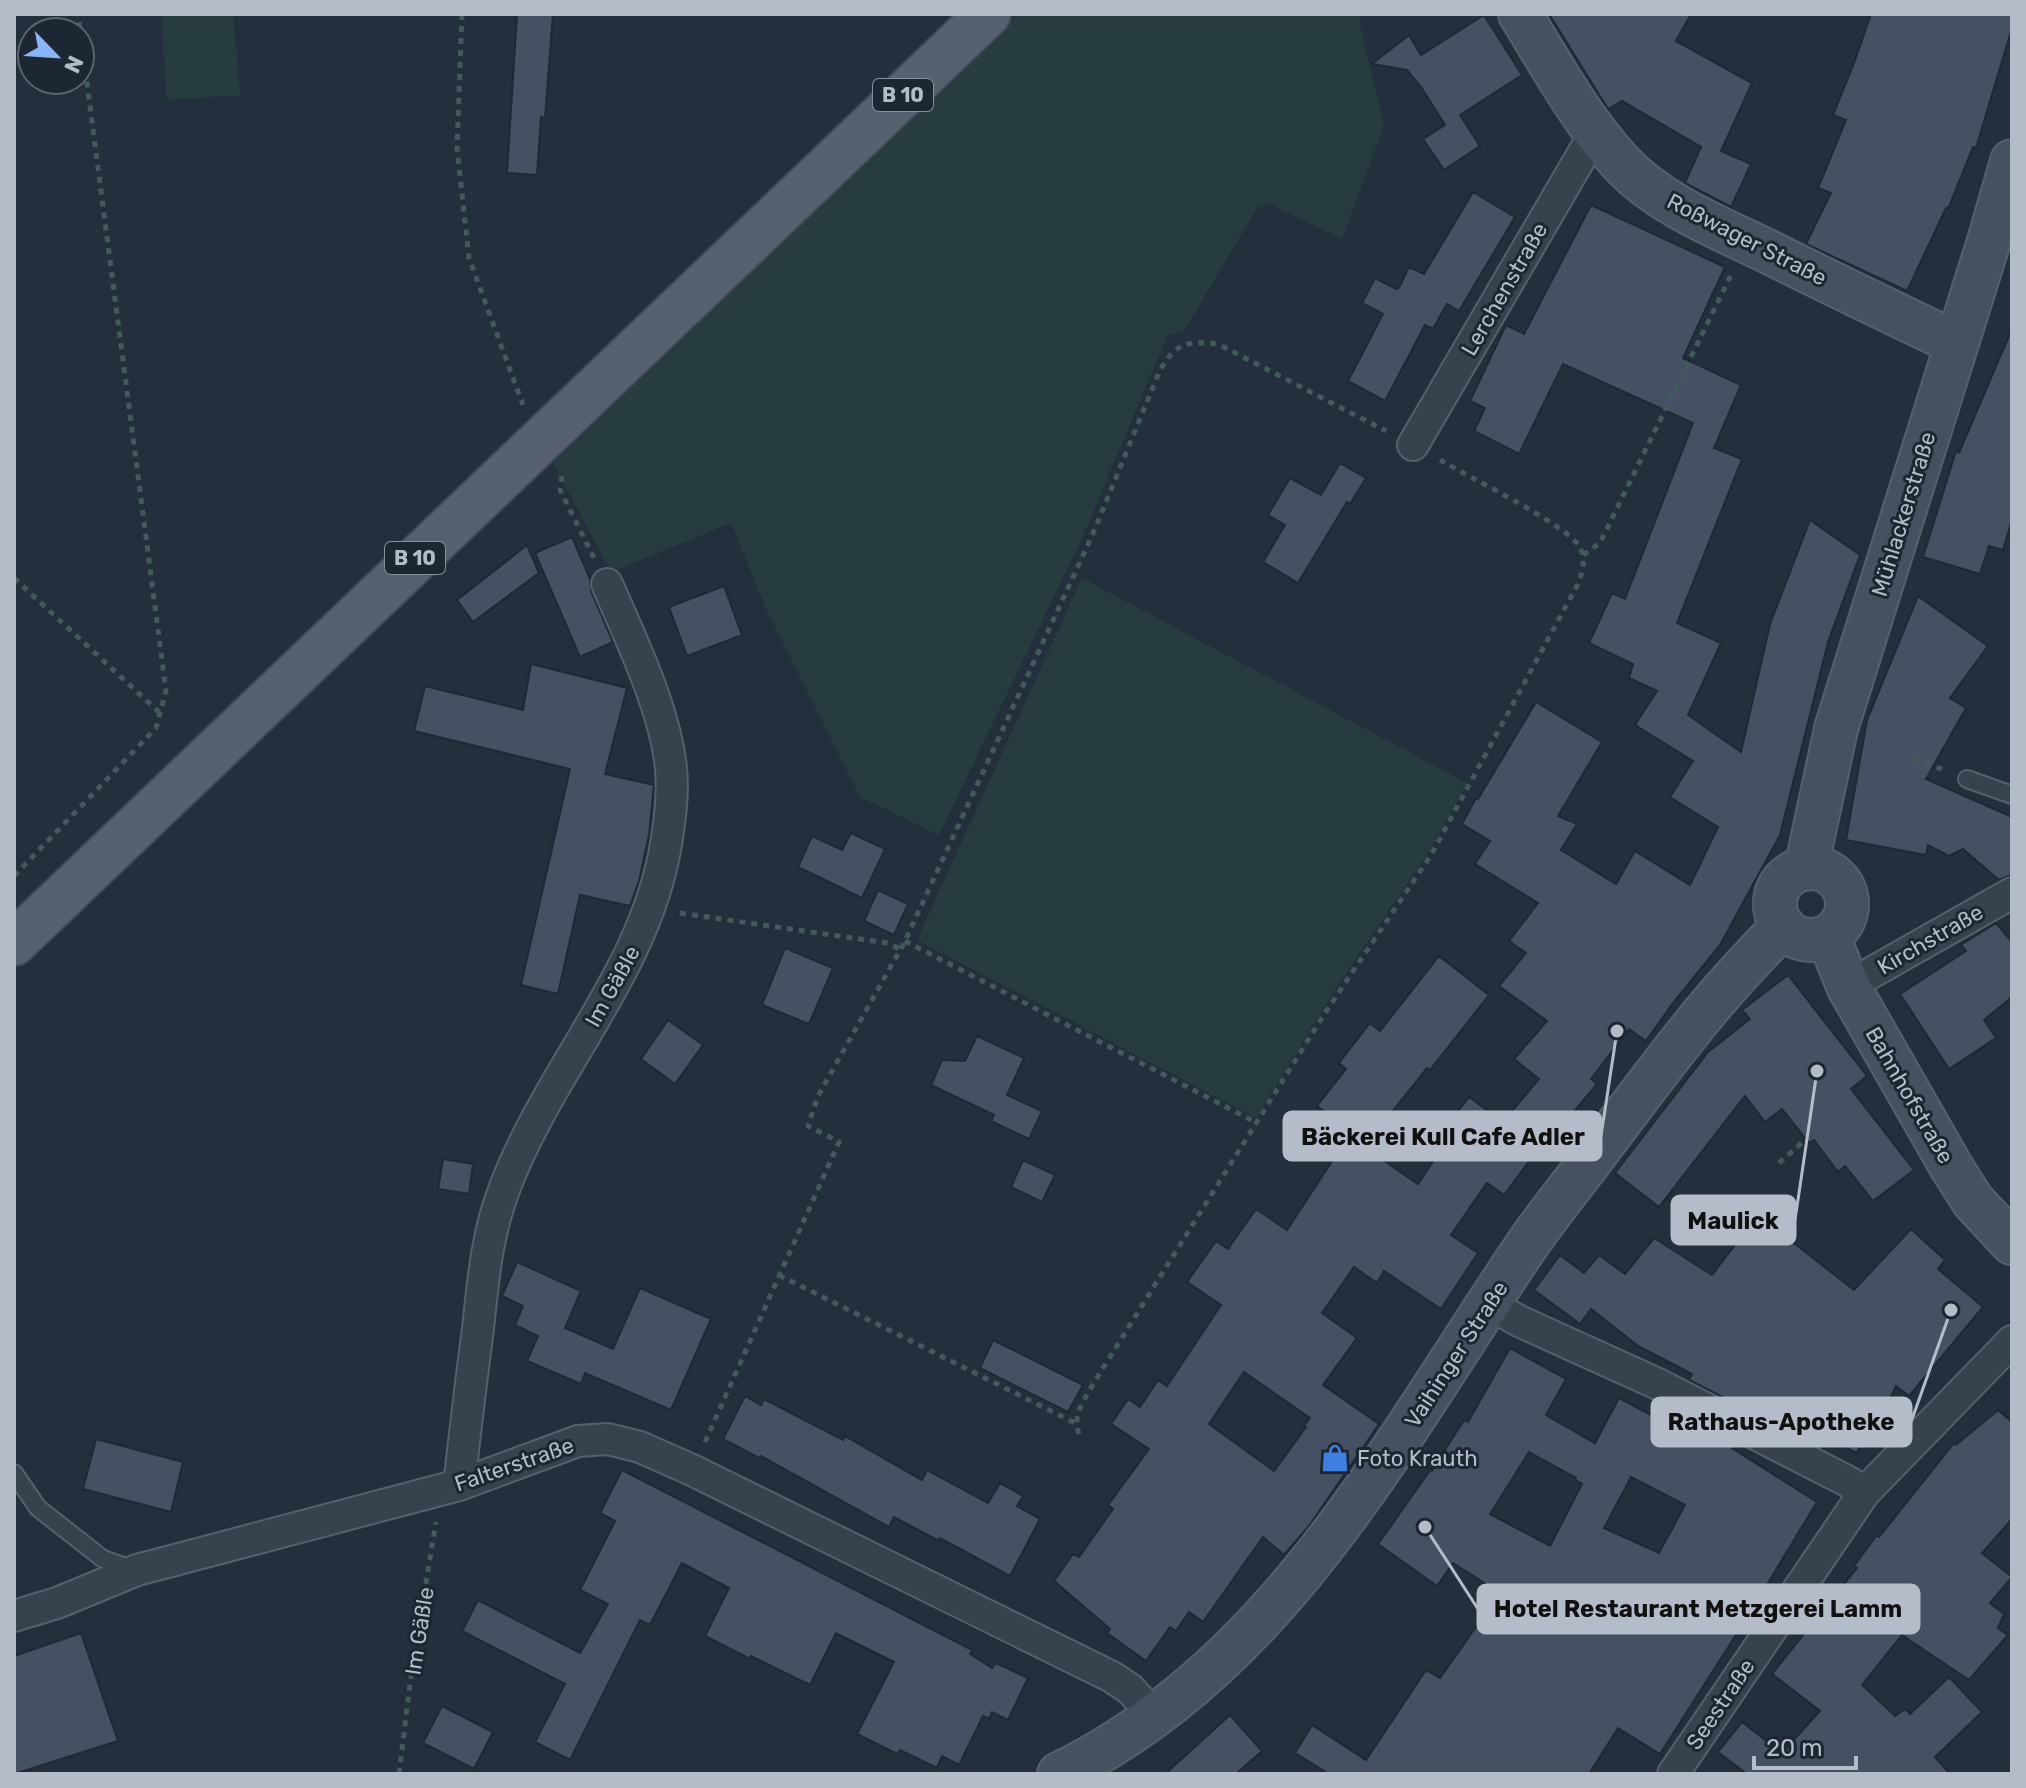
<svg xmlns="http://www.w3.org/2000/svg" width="2026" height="1788" viewBox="0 0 2026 1788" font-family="Rubik,sans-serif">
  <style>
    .green { fill: #263c3f }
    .building { fill: #455162; stroke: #1f2835; stroke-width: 2; fill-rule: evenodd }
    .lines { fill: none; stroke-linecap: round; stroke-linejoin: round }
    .lane-casing { stroke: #565f6c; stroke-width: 20 }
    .street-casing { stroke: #565f6c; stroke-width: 34 }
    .secondary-casing { stroke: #565f6c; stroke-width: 46 }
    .primary-casing { stroke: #414a57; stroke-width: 48 }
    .path { stroke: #44595c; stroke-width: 5; stroke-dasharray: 6 6; stroke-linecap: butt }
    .lane { stroke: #38414e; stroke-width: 16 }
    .street { stroke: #38414e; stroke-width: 30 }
    .secondary { stroke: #465061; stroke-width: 42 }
    .primary { stroke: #56606e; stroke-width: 44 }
    .labels { text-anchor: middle; stroke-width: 6; stroke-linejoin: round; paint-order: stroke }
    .shield { fill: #1d2633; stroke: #878f9c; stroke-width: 2 }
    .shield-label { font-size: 20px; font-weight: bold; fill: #b4bcc9 }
    .street-label { font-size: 22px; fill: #b4bcc9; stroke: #1d2633 }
    .poi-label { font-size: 22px; fill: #b4bcc9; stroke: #1d2633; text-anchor: start }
    .leader { fill: none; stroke: #b4bcc9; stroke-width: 3 }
    .callout-dot { fill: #b4bcc9; stroke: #1d2633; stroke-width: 3 }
    .callout { fill: #b4bcc9; stroke: #b4bcc9; stroke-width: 3 }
    .callout-label { font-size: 24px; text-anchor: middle; font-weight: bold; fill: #111 }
  </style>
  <rect width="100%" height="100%" fill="#242f3e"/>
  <path class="green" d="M 161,14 L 233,14 L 240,95 L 167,100 Z
    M 1018,14 L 1363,14 L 1359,21 L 1384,125 L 1342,239 L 1271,204 L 1257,208 L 1184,331 L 1167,336 L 1084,534 L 939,835 L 860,797 L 767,611 L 731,523 L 611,572 L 553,463 Z
    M 1082,578 L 1467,783 L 1432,847 L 1338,985 L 1256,1118 L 917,940 Z"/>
  <path class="building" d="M 517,14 L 553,14 L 545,118 L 541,117 L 537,175 L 507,173 Z
    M 1549,14 L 1691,14 L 1676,41 L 1752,83 L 1721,151 L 1751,164 L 1731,207 L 1685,183 L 1701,147 L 1622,101 L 1608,109 Z
    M 1871,14 L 2012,14 L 2012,28 L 1976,148 L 1973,147 L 1948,209 L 1946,208 L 1907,291 L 1806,244 L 1831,193 L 1818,188 L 1846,120 L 1833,115 L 1854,63 Z
    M 1484,15 L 1522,75 L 1460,115 L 1480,146 L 1444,170 L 1423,139 L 1445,125 L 1421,87 L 1407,70 L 1372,64 L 1409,35 L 1421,55 Z
    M 1473,192 L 1515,217 L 1459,311 L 1447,304 L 1433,329 L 1425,325 L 1385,401 L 1348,381 L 1383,314 L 1362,303 L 1375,278 L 1396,289 L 1399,288 L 1409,267 L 1424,274 Z
    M 1591,205 L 1725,267 L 1683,358 L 1741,385 L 1714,448 L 1742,459 L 1677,623 L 1721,643 L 1688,715 L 1741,752 L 1770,624 L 1810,520 L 1860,555 L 1828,642 L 1780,835 L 1720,945 L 1673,1003 L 1646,1041 L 1629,1029 L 1591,1079 L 1597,1084 L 1542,1150 L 1539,1148 L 1504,1195 L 1487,1183 L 1451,1235 L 1478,1253 L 1441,1309 L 1384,1271 L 1377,1283 L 1354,1267 L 1322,1313 L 1357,1338 L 1323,1385 L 1379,1424 L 1309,1526 L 1284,1555 L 1263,1537 L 1203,1622 L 1189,1612 L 1176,1631 L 1170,1627 L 1146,1661 L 1107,1633 L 1110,1629 L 1054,1581 L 1073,1554 L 1079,1557 L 1113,1509 L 1108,1505 L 1149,1449 L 1111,1424 L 1128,1399 L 1140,1407 L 1158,1380 L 1167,1386 L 1221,1305 L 1187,1282 L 1216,1241 L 1228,1249 L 1256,1209 L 1287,1230 L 1347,1138 L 1329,1124 L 1333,1119 L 1317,1106 L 1346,1069 L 1339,1063 L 1370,1023 L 1380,1031 L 1439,956 L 1489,995 L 1430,1070 L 1427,1068 L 1364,1147 L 1418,1184 L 1449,1137 L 1442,1132 L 1469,1097 L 1503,1122 L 1539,1079 L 1514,1059 L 1547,1021 L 1499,986 L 1526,953 L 1509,941 L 1538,903 L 1475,864 L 1490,841 L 1462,824 L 1476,798 L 1478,799 L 1536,702 L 1602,742 L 1558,816 L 1577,824 L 1561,850 L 1616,884 L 1635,851 L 1690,885 L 1718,827 L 1670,797 L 1693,761 L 1635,725 L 1657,691 L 1629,678 L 1633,664 L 1589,643 L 1612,593 L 1625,599 L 1693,423 L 1563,364 L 1519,454 L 1474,431 L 1485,408 L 1470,401 L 1506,325 L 1524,334 ZM 1244,1372 L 1310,1418 L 1304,1426 L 1306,1427 L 1274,1471 L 1209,1424 Z
    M 2011,331 L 2012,520 L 2003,550 L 1989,546 L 1980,574 L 1923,557 L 1956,451 L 1959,453 Z
    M 1340,463 L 1366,478 L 1350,504 L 1347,502 L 1298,583 L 1263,562 L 1285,525 L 1268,515 L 1290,478 L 1321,495 Z
    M 572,537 L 590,579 L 591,591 L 613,642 L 580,657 L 535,553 Z
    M 527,545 L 539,573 L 473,622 L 457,600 Z
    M 724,586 L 742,635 L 687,656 L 669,607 Z
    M 1918,596 L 1988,646 L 1950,698 L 1966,708 L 1926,779 L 2012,817 L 2012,875 L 1999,880 L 1963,849 L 1949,856 L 1928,845 L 1926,855 L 1846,840 L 1867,720 Z
    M 531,664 L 627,688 L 605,774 L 654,785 L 649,835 L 639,881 L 630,906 L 580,895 L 558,994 L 521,985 L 570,769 L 414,731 L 425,686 L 523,710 Z
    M 851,833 L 885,849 L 862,898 L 798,867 L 812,836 L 842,850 Z
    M 878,890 L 908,904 L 894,935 L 864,921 Z
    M 1996,923 L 2012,942 L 2012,997 L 1984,1020 L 1996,1038 L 1949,1069 L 1900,994 L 1966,951 L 1961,945 Z
    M 785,948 L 833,968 L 809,1024 L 762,1005 Z
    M 1788,975 L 1867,1076 L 1851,1089 L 1914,1170 L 1873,1201 L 1845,1166 L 1838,1172 L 1814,1140 L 1809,1143 L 1782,1109 L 1765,1122 L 1745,1096 L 1659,1207 L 1615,1173 L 1708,1052 L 1750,1019 L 1742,1010 Z
    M 668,1020 L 703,1045 L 675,1084 L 641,1059 Z
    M 977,1036 L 1024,1058 L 1007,1095 L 1042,1111 L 1029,1139 L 991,1121 L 994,1115 L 931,1085 L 942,1060 L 965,1061 Z
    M 443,1159 L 473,1164 L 469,1194 L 438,1189 Z
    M 1023,1160 L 1055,1175 L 1042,1202 L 1011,1187 Z
    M 1758,1215 L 1854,1290 L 1911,1229 L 1945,1260 L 1938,1269 L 1983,1307 L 1909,1396 L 1896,1386 L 1874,1434 L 1867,1431 L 1857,1453 L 1763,1409 L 1758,1415 L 1689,1380 L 1692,1374 L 1638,1346 L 1591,1309 L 1580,1324 L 1534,1290 L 1560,1255 L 1584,1273 L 1599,1255 L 1625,1274 L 1654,1238 L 1712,1275 Z
    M 517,1262 L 581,1291 L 565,1328 L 613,1349 L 640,1288 L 711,1319 L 671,1410 L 585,1373 L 581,1384 L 527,1361 L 538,1336 L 515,1325 L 523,1306 L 502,1296 Z
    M 993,1340 L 1083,1385 L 1068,1412 L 980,1368 Z
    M 1510,1348 L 1566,1379 L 1546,1415 L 1595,1443 L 1619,1398 L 1666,1423 L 1672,1411 L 1736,1444 L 1732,1448 L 1817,1502 L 1748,1616 L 1660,1754 L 1618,1728 L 1589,1774 L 1329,1774 L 1295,1753 L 1312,1725 L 1366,1760 L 1426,1670 L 1440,1678 L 1500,1593 L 1453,1563 L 1437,1586 L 1378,1544 L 1431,1469 L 1432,1471 L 1464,1420 L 1468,1422 ZM 1529,1452 L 1576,1478 L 1575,1480 L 1582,1484 L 1550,1546 L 1490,1514 ZM 1631,1477 L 1685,1505 L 1659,1553 L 1604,1528 Z
    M 745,1396 L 761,1405 L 764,1399 L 843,1440 L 845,1436 L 922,1480 L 927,1470 L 988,1503 L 1000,1483 L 1023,1496 L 1017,1506 L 1040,1519 L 1010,1576 L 940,1538 L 939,1541 L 894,1517 L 889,1527 L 761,1456 L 759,1458 L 723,1439 Z
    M 1998,1410 L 2012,1422 L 2012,1519 L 1982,1553 L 2012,1577 L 1990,1603 L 2004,1614 L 1998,1628 L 2008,1635 L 1969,1680 L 1902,1635 L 1862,1685 L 1895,1716 L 1905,1709 L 1910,1714 L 1949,1677 L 1982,1712 L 1935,1757 L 1950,1774 L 1747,1774 L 1718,1752 L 1742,1722 L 1782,1753 L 1820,1711 L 1772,1674 L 1857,1568 L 1854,1566 L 1877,1535 L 1879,1537 L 1954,1443 L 1956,1445 Z
    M 96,1439 L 183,1462 L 171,1512 L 83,1489 Z
    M 622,1470 L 972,1650 L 970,1654 L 992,1668 L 996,1663 L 1028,1678 L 1008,1720 L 992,1712 L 989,1719 L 983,1716 L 959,1765 L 942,1756 L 937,1768 L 900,1750 L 897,1754 L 857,1734 L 894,1662 L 836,1633 L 810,1685 L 751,1656 L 750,1659 L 705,1636 L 729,1588 L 682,1563 L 650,1625 L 640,1620 L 570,1760 L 535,1742 L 565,1684 L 462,1631 L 478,1600 L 580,1653 L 608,1604 L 580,1590 L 615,1521 L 600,1513 Z
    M 81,1633 L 118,1741 L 14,1774 L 14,1656 Z
    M 442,1706 L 493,1732 L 474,1769 L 423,1743 Z
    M 1230,1715 L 1262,1751 L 1236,1774 L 1165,1774 Z"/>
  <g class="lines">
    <defs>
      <path id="lane" d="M 1967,779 L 2012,795
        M 14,1473 L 38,1508 L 103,1559 L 135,1570"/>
      <path id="street" d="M 1413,445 L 1595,133
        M 1848,986 L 2012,893
        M 1488,1303 L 1519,1321 L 1660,1385 L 1849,1482 L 1864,1493
        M 459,1485 C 465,1433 471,1381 478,1329 C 483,1280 487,1233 505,1187 C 551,1066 648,969 667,838 C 671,812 674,786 670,760 C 662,703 630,637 607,584
        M 14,1616 L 57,1603 L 137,1570 L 459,1485 L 578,1441 L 608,1439 L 640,1447 L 692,1470 L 1112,1677 L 1130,1689 L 1155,1717
        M 1673,1774 L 1864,1493 L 2012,1341"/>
      <path id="secondary" d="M 1520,14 C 1552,66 1581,120 1623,165 C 1661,205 1720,228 1769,252 C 1831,283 1893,313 1956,343
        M1775 904a36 36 0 1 1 72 0a36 36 0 1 1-72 0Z
        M 1806,869 L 1836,729 L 1989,241 L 2012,161
        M 1828,936 L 1848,986 L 1952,1168 L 1973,1201 L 2012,1243
        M 1059,1774 C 1281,1666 1396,1437 1529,1242 C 1552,1209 1578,1178 1602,1145 C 1641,1094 1679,1041 1721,993 C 1741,970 1762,948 1783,926"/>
      <path id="primary" d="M 14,943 L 988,14"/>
    </defs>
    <use href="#lane" class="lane-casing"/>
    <use href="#street" class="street-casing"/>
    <use href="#secondary" class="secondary-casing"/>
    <use href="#primary" class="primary-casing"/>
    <path class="path" d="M 462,14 L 457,148 L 469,258 L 523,405
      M 562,476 L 560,490 L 594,558
      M 1583,555 L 1600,543 L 1731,275
      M 14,578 L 160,713
      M 1914,759 L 1947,771
      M 14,876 L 156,728 L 166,691 L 78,14
      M 680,913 L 887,943 L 900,949
      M 905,941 L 1257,1123
      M 1779,1163 L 1806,1139
      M 779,1275 L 1075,1423
      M 1079,1434 C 1072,1415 1084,1401 1093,1384 L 1325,1013 L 1431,855 L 1579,582 C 1583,569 1586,558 1579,546 C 1567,525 1467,476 1440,460
      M 705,1442 L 839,1142 L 808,1126 L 818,1096 L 905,941 L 1092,536 L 1160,370 C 1177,342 1187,341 1218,344 L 1386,431
      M 399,1774 L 412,1668 L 436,1522"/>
    <use href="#lane" class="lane"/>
    <use href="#street" class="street"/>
    <use href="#secondary" class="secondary"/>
    <use href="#primary" class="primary"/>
  </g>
  <defs>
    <symbol id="shop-bare" viewBox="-9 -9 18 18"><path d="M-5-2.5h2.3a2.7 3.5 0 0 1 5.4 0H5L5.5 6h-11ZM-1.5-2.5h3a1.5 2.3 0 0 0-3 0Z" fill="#3f7fe0" stroke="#1d2633" stroke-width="2.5" paint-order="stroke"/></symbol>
  </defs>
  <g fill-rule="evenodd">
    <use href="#shop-bare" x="1315" y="1438" width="40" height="40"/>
  </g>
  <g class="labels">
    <g class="shield">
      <rect x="873" y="79" width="60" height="32" rx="6"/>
      <rect x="385" y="542" width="60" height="32" rx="6"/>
    </g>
    <g class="shield-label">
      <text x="903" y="102">B 10</text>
      <text x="415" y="565">B 10</text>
    </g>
    <g class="street-label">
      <text transform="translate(1747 239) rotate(27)" y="8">Roßwager Straße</text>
      <text transform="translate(1504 289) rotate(-60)" y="8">Lerchenstraße</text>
      <text transform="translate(1903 514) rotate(-73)" y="8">Mühlackerstraße</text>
      <text transform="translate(1930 939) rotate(-30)" y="8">Kirchstraße</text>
      <text transform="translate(612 986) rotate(-61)" y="8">Im Gäßle</text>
      <text transform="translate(1910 1095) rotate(60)" y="8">Bahnhofstraße</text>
      <text transform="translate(1456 1354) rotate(-57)" y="8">Vaihinger Straße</text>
      <text transform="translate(514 1464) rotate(-19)" y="8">Falterstraße</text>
      <text transform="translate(419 1631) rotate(-81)" y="8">Im Gäßle</text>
      <text transform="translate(1720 1704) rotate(-56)" y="8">Seestraße</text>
    </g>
    <g class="poi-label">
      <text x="1357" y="1466">Foto Krauth</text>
    </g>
  </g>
  <path class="leader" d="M1617 1031L1601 1136M1817 1071L1795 1220M1951 1310L1911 1422M1425 1527L1478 1609"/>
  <g class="callout-dot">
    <circle cx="1617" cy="1031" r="8"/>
    <circle cx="1817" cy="1071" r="8"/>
    <circle cx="1951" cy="1310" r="8"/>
    <circle cx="1425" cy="1527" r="8"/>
  </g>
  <g class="callout">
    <rect x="1284" y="1112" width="317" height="48" rx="8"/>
    <rect x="1672" y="1196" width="123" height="48" rx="8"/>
    <rect x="1652" y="1398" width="259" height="48" rx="8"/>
    <rect x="1478" y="1585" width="441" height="48" rx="8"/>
  </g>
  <g class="callout-label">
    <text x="1443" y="1145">Bäckerei Kull Cafe Adler</text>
    <text x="1733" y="1229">Maulick</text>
    <text x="1781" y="1430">Rathaus-Apotheke</text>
    <text x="1698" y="1617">Hotel Restaurant Metzgerei Lamm</text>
  </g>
  <rect width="2026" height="1788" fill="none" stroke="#b4bcc9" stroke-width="32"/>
  <g transform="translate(56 56) rotate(115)"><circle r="38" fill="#1d2633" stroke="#59626f" stroke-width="2"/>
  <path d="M0-6L14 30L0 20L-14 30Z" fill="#8ab4f8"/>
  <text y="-12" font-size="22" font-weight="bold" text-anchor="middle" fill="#b4bcc9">N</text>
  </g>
  <path d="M1754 1756v12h102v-12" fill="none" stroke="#b4bcc9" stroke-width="4"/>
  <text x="1766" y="1756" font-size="24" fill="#b4bcc9" stroke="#1d2633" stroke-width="6" paint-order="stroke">20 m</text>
</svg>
